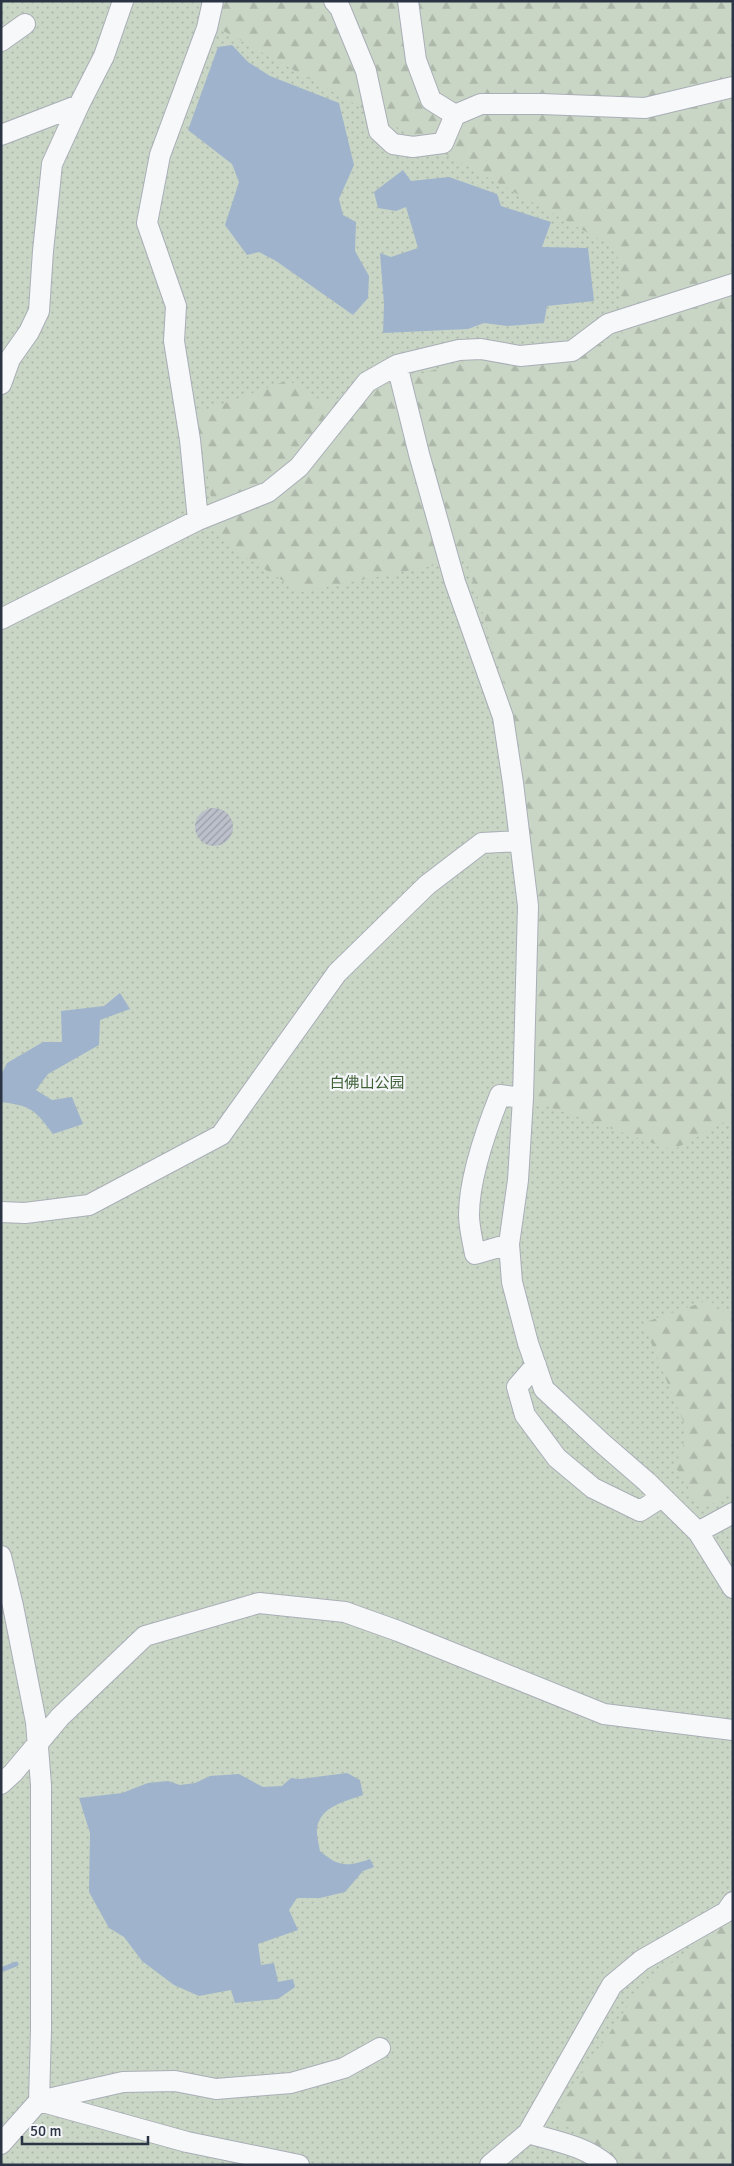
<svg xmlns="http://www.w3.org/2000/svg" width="734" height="2166" viewBox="0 0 734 2166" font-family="Signika,'Noto Sans SC',sans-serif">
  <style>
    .green { fill: url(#green-dots) }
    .forest { fill: url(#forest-firs) }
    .water { fill: #9fb4cc }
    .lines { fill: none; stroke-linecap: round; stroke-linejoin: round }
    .stream { stroke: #9fb4cc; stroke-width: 5 }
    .building { fill: url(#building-hatch) }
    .minor-casing { stroke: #a9aeb7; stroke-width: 22 }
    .minor { stroke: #f7f8fa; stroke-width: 20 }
    .labels { text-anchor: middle; stroke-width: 4.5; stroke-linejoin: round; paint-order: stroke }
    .park-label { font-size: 15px; fill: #3f6138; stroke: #f4f6f9 }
  </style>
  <defs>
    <pattern id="green-dots" width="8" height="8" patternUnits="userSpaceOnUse" patternTransform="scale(1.25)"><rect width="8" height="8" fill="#c9d6c5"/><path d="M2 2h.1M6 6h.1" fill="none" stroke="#adb8ab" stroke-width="1.8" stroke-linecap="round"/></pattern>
    <pattern id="forest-firs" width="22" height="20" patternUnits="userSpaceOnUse" patternTransform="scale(1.25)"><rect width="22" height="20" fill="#c9d6c5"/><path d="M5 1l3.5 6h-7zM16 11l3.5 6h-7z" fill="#adb8ab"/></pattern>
    <pattern id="building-hatch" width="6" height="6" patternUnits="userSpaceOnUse" patternTransform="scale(1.25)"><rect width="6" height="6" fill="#bbc0ca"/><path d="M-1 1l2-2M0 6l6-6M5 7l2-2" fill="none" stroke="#989da6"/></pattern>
  </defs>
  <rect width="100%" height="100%" fill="#e4e7ec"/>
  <path class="green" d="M 1,1 L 733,1 L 733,2165 L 1,2165 Z"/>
  <path class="forest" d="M 224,1 L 733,1 L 733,1117 L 673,1150 L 523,1098 L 528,906 L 507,692 L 466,559 L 301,592 L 239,553 L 215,530 L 209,482 L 195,414 L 288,380 L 325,403 L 457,363 L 623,340 L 617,249 L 218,28 Z
    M 709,1300 L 733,1320 L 733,1491 L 702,1510 L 675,1466 L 688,1433 L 643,1323 Z
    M 733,1918 L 733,2165 L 626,2165 L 552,2117 L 643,1984 Z"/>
  <path class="water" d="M 232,45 L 248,62 L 270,76 L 339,103 L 354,165 L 339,199 L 343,215 L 356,222 L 355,251 L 369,276 L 368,298 L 353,315 L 276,261 L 259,252 L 247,255 L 225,225 L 239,182 L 232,164 L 188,130 L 218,47 Z
    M 403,170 L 411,181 L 449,177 L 497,194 L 501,206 L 551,222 L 542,247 L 588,248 L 594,301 L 547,306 L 544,323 L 507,326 L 484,323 L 468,329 L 383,333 L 384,304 L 380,253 L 391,257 L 418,248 L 406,207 L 396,211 L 378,208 L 374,192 Z
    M 120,993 L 130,1009 L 100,1020 L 99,1045 L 48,1074 L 36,1090 L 52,1100 L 72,1097 L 83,1124 L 53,1134 C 35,1110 32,1106 1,1102 L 1,1075 L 7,1063 L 43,1042 L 62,1042 L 61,1011 L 104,1006 Z
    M 347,1773 L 360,1780 L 363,1795 C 344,1802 321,1806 317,1828 C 316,1835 319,1844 320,1851 C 338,1867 348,1867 370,1859 L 374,1867 L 363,1871 L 345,1892 L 320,1898 L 297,1898 L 289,1910 L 298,1930 L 258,1944 L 261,1965 L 274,1963 L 278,1982 L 293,1979 L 295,1987 L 278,1999 L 235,2003 L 231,1990 L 199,1996 L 174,1985 L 142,1961 L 124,1937 L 109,1928 L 89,1892 L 90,1833 L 79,1798 L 122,1793 L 148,1783 L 168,1781 L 180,1785 L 195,1783 L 210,1776 L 239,1774 L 263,1787 L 282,1786 L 291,1778 L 300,1779 Z"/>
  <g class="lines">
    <path class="stream" d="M 1,1970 L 16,1964"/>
  </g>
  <path class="building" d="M195 827a19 19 0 1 1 38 0a19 19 0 1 1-38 0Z"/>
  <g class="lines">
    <defs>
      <path id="minor" d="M 334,1 L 340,8 L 366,71 L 379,131 L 393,144 L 413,147 L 443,143 L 455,115
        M 408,1 L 416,60 L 431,100 L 455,115 L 481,104 L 542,104 L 645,108 L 733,87
        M 1,41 L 25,24
        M 1,135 L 79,105 L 104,56 L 123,1
        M 397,365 L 419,454 L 455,582 L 503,717 L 513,783 L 528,906 L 523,1098 L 518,1180 L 509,1244 L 512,1282 L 528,1343 L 544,1389 L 602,1443 L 647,1482 L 698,1532 L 733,1588
        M 1,384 L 10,359 L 29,332 L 39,311 L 43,251 L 52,164 L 79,105
        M 198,520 L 190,440 L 174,341 L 176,306 L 147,223 L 160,155 L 207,28 L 213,1
        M 1,619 L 198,520 L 268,492 L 299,467 L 367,382 L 397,365 L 459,350 L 481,349 L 520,356 L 572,351 L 608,324 L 733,284
        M 1,1212 L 25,1213 L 89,1205 L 221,1135 L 337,973 L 427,885 L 482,843 L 520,841
        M 509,1244 L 475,1254 C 473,1242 469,1228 469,1215 C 469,1177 486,1130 500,1095 L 523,1098
        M 536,1365 L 517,1387 L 525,1415 L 557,1458 L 593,1488 L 640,1511 L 662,1497
        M 698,1532 L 733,1513
        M 1,1556 L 13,1606 L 36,1722 L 41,1785 L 41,2030 L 39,2101 L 1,2144
        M 1,1784 L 13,1773 L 60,1717 L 145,1636 L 259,1603 L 345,1612 L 398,1631 L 604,1714 L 733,1730
        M 39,2101 L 123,2082 L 175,2081 L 216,2089 L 291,2083 L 344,2068 L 380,2048
        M 43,2102 L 187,2142 L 299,2165
        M 528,2133 C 554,2141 586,2146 607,2165
        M 490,2165 L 528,2133 L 612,1985 L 642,1960 L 726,1912 L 733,1902"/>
    </defs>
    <use href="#minor" class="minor-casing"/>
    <use href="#minor" class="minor"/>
  </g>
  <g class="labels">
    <g class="park-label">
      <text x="367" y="1088">白佛山公园</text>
    </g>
  </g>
  <rect width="734" height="2166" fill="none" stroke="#2b3445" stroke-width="5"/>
  <path d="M22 2136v8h126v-8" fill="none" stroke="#2b3445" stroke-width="2.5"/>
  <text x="30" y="2136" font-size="15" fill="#2b3445" stroke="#f4f6f9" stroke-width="4" paint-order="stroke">50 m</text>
</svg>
